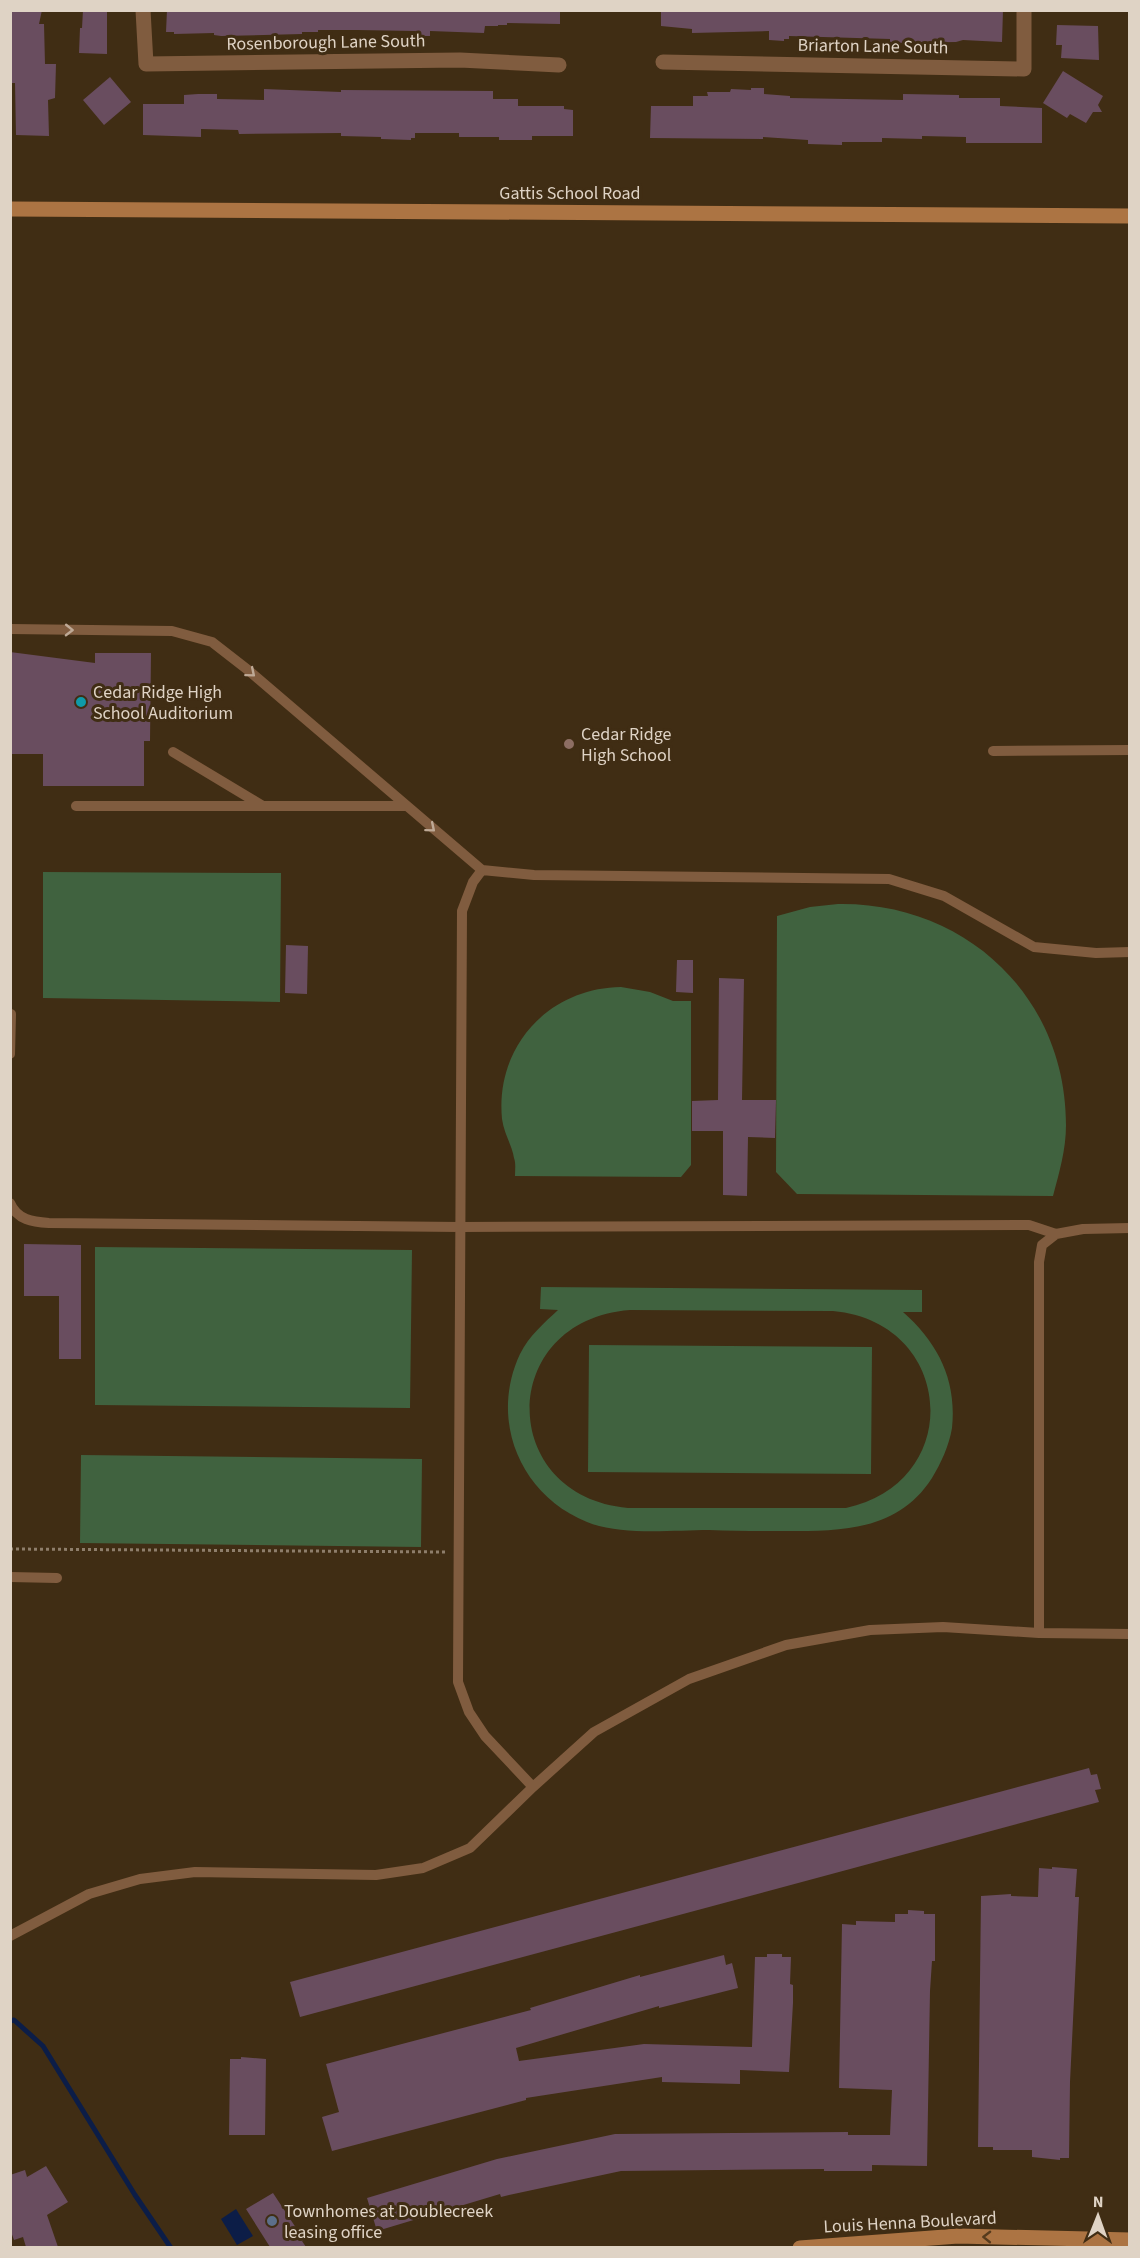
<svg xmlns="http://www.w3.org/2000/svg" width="1140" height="2258" viewBox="0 0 1140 2258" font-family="'Source Sans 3',sans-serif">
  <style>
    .park { fill: #40623f; fill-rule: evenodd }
    .water { fill: #0c1d47 }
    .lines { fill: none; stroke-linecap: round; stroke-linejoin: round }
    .stream { stroke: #0c1d47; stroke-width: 5 }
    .building { fill: #694d5f }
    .path { stroke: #8e7e6b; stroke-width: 3; stroke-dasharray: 3 3; stroke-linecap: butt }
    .service { stroke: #805c3f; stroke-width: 10 }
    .minor { stroke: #805c3f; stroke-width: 15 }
    .secondary { stroke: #ac7443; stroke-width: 15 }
    .oneway { stroke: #bea996 }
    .oneway2 { stroke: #563b1d }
    .culture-dot { fill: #0f9aa8; stroke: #402d14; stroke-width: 2 }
    .education-dot { fill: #8d6e63; stroke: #402d14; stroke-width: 2 }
    .service-dot { fill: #5c6f8a; stroke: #402d14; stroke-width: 2 }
    .labels { text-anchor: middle; stroke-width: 6; stroke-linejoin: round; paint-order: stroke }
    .street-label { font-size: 18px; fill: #dfd3c5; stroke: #402d14 }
    .poi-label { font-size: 18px; fill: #dfd3c5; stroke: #402d14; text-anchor: start }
  </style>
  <rect width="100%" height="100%" fill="#402d14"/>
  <path class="park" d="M 43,872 L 281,873 L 280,1002 L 43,998 Z
    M 838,904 C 965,902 1066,996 1066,1125 C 1066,1150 1059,1173 1053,1196 L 797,1194 L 776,1172 L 777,916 L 810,907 Z
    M 621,987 L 650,992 L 673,1001 L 691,1001 L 691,1165 L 681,1177 L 515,1176 C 515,1170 516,1163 514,1158 C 512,1145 504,1134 502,1119 C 495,1046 549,988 621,987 Z
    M 95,1247 L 412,1250 L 410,1408 L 95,1405 Z
    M 541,1287 L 922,1290 L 922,1312 L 903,1312 C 938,1343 957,1380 952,1428 C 949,1446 941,1463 932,1478 C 898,1531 842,1531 786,1531 C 760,1531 735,1531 709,1530 C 672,1530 621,1536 587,1522 C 520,1495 489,1420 520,1354 C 529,1336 544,1323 558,1310 L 540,1309 ZM 630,1310 L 833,1311 C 955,1322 966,1482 846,1508 L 628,1508 C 496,1496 497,1320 630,1310 Z
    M 589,1345 L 872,1347 L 871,1474 L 588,1472 Z
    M 81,1455 L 422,1459 L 421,1547 L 80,1543 Z"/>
  <path class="water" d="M 236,2209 L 253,2236 L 237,2245 L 221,2219 Z"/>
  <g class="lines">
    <path class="stream" d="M 10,2021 L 14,2020 L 43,2046 L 135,2195 L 171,2248"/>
  </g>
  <path class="building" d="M 10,10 L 42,10 L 39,24 L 44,24 L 45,64 L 56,64 L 55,98 L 48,100 L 49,136 L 16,135 L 15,83 L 11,83 Z
    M 83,10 L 107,10 L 107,54 L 79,53 L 80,28 L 82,28 Z
    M 167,10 L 560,10 L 560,24 L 507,23 L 507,25 L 498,25 L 498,26 L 485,26 L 484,33 L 430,31 L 430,36 L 415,36 L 415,31 L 357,30 L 318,30 L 318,32 L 302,32 L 302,34 L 221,36 L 214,35 L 214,33 L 174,34 L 174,32 L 166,32 Z
    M 661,10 L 1003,10 L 1002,42 L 963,40 L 956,42 L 890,43 L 890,39 L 789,36 L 789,39 L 784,39 L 784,41 L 769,40 L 769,31 L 692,33 L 692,29 L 661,26 Z
    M 1057,25 L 1098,26 L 1099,60 L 1061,58 L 1062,45 L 1056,45 Z
    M 1063,71 L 1103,96 L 1098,105 L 1102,112 L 1093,112 L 1086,123 L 1070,114 L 1067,118 L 1043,103 Z
    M 110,77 L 131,102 L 104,125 L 83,100 Z
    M 751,88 L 764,88 L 764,94 L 790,96 L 790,98 L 903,100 L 903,94 L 959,95 L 959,98 L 1000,98 L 1000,106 L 1042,108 L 1042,143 L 966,143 L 966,137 L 922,136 L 922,139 L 882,138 L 882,142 L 842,142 L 842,145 L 808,144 L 808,140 L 763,137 L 763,139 L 650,138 L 651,106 L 693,106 L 693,96 L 708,96 L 707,92 L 730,92 L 731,89 L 751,90 Z
    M 264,89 L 341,92 L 341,90 L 493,91 L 493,99 L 518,99 L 518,106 L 564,106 L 564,109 L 573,110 L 573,136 L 532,136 L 532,140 L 499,140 L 499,137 L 459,137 L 459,133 L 415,133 L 415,138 L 411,138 L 411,140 L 381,139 L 381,137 L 341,136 L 341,133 L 239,134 L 238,130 L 201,129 L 201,137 L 143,135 L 143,104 L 184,104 L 184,95 L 198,94 L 217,94 L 217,99 L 264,100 Z
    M 10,652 L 95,663 L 95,653 L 151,653 L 150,741 L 144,741 L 144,786 L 43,786 L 43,754 L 10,754 Z
    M 286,945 L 308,946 L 307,994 L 285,993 Z
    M 677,960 L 693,960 L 693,993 L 676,992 Z
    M 719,978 L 744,979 L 742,1100 L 776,1100 L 775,1138 L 748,1137 L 747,1196 L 723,1195 L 723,1131 L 692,1131 L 692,1101 L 718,1100 Z
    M 24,1244 L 81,1245 L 81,1359 L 59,1359 L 59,1296 L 24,1296 Z
    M 1089,1768 L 1091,1775 L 1097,1774 L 1101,1789 L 1095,1790 L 1099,1802 L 300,2017 L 290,1982 Z
    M 1052,1867 L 1077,1869 L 1075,1897 L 1079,1897 L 1070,2082 L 1069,2158 L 1060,2158 L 1060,2160 L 1032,2157 L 1032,2150 L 993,2150 L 993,2147 L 978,2147 L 981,1896 L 1011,1894 L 1011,1896 L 1038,1897 L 1039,1868 L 1052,1869 Z
    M 908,1910 L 924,1911 L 924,1914 L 935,1914 L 935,1961 L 932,1961 L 930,1991 L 927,2166 L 872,2165 L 872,2171 L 824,2171 L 824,2169 L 621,2171 L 509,2195 L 501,2197 L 500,2194 L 377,2231 L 367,2198 L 497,2159 L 615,2134 L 848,2132 L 848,2135 L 890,2135 L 892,2090 L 839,2088 L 842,1924 L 856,1925 L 856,1921 L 895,1922 L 895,1914 L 908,1914 Z
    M 767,1954 L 782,1954 L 782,1957 L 791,1957 L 790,1984 L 793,1985 L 793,2003 L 789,2072 L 740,2070 L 740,2084 L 662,2082 L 662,2077 L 526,2098 L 526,2100 L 332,2151 L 322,2117 L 339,2112 L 326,2064 L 531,2010 L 530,2008 L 640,1975 L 640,1977 L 724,1955 L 726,1965 L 732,1963 L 738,1988 L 659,2008 L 659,2006 L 516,2048 L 519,2061 L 644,2044 L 752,2047 L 755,1957 L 767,1957 Z
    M 241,2057 L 266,2059 L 265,2135 L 229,2135 L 230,2059 L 241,2059 Z
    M 46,2166 L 68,2202 L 47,2215 L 58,2247 L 26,2247 L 23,2237 L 14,2240 L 10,2229 L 10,2175 L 25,2170 L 27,2177 Z
    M 273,2193 L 304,2240 L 302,2241 L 306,2247 L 270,2247 L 246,2209 Z"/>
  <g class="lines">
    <path class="path" d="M 10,1549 L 447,1552"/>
    <path class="service" d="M 10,629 L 172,631 L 212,642 L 248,670 L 482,870 L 534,875 L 889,879 L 944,896 L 1034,947 L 1096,953 L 1130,952
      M 993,751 L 1130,750
      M 173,752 L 263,806
      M 76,806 L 406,806
      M 482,870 L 473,882 L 462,911 L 458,1682 L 469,1712 L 485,1736 L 533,1787 L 594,1732 L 689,1679 L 786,1645 L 870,1630 L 943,1627 L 1039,1633 L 1130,1634
      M 10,1054 L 11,1014
      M 10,1203 C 17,1220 33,1222 49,1223 L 460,1227 L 1029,1225 L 1056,1234
      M 10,1577 L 57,1578
      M 1039,1633 L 1039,1262 L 1042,1245 L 1056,1234 L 1083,1229 L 1130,1228
      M 10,1936 L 89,1894 L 140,1879 L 195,1872 L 376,1875 L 423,1868 L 470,1848 L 533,1787"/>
    <path class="minor" d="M 143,10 L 146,64 L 460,60 L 559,65
      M 663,62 L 1024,69 L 1024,10"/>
    <path class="secondary" d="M 10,209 L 1130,216
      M 800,2248 L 958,2236 L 1130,2240"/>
  </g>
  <defs><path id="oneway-chevron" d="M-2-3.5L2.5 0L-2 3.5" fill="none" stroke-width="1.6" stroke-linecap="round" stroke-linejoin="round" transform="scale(1.5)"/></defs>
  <g class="oneway">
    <use href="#oneway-chevron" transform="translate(69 630) rotate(1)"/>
    <use href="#oneway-chevron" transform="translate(251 673) rotate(40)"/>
    <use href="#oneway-chevron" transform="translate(431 828) rotate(40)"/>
  </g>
  <use class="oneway2" href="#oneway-chevron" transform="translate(987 2237) rotate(-179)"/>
  <circle class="culture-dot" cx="81" cy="702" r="6"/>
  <circle class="education-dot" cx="569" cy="744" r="6"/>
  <circle class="service-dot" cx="272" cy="2221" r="6"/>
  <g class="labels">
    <g class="street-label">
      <text transform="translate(326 42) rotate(-1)" y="6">Rosenborough Lane South</text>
      <text transform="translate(873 46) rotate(1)" y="6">Briarton Lane South</text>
      <text x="570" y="199">Gattis School Road</text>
      <text transform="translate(910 2222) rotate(-3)" y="6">Louis Henna Boulevard</text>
    </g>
    <g class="poi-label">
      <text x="93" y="698">Cedar Ridge High<tspan x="93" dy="21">School Auditorium</tspan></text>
      <text x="581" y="740">Cedar Ridge<tspan x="581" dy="21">High School</tspan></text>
      <text x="284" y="2217">Townhomes at Doublecreek<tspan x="284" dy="21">leasing office</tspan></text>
    </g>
  </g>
  <rect width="1140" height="2258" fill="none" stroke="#dfd3c5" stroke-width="24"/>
  <g transform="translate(1098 2216) rotate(1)" stroke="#402d14" stroke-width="4.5" paint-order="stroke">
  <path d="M0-4.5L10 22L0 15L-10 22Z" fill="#dfd3c5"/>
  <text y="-9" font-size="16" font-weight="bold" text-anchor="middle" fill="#dfd3c5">N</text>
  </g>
</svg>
